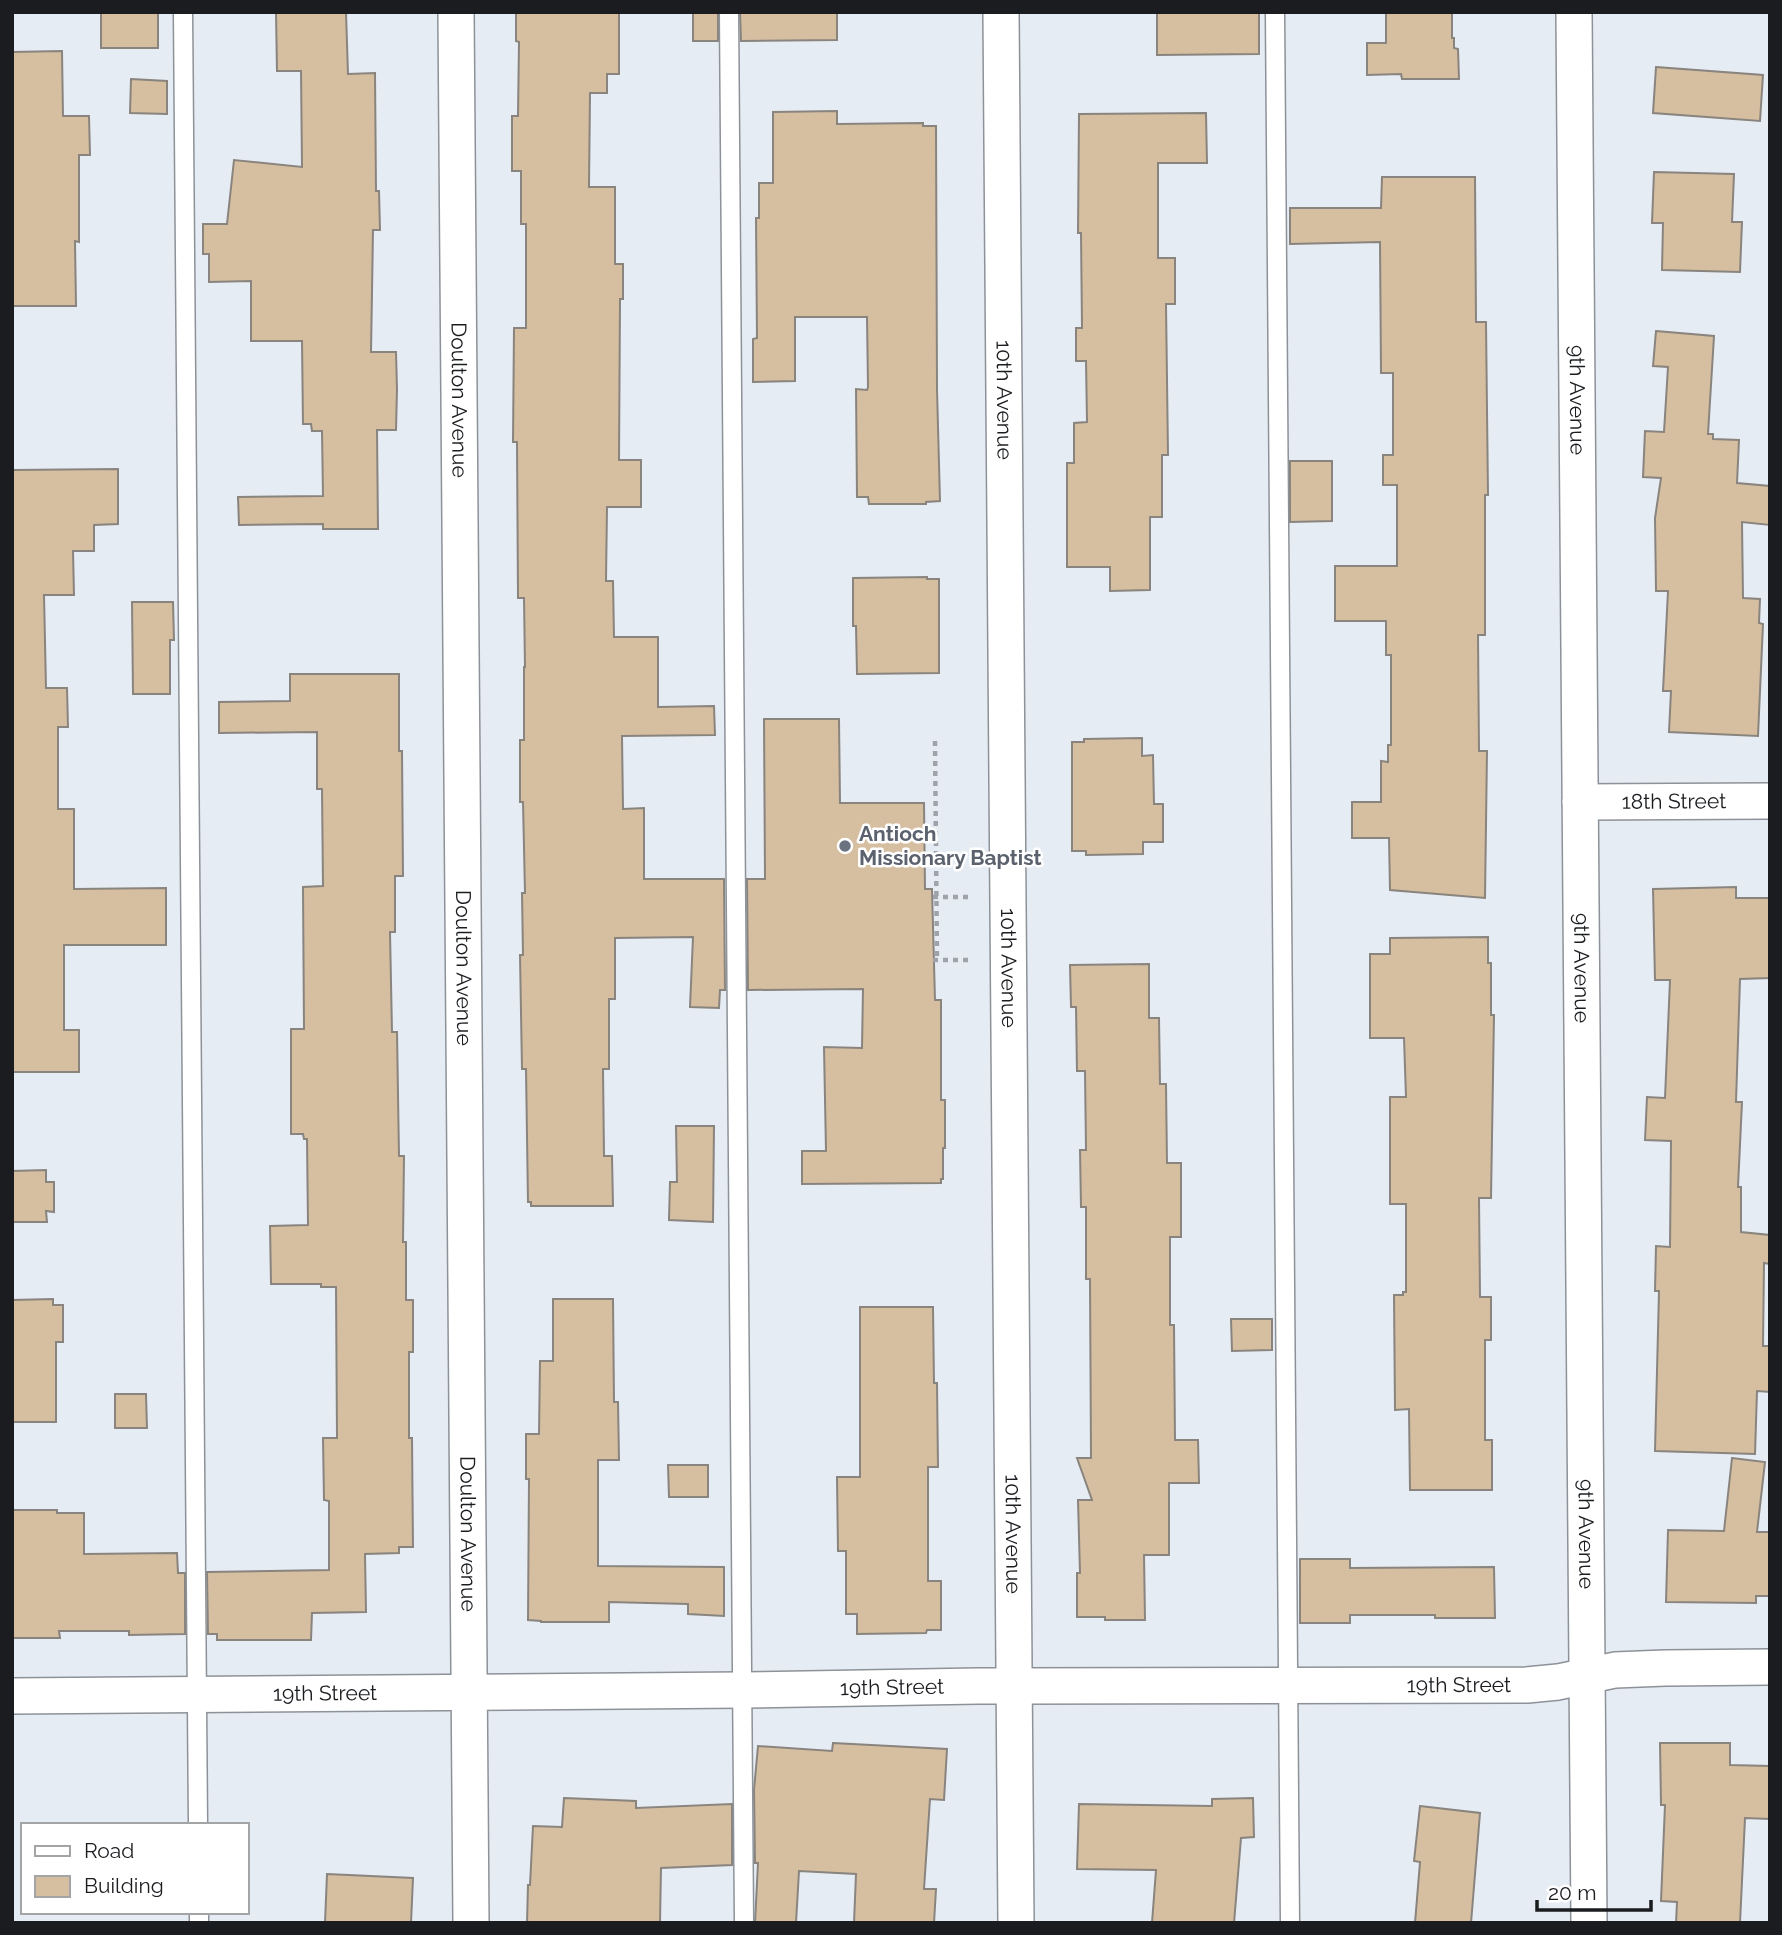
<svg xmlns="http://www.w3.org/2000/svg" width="1782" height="1935" viewBox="0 0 1782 1935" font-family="Raleway,sans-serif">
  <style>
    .building { fill: #d6bea1; stroke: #89847e; stroke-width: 2 }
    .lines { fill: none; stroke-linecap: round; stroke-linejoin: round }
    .lane-casing { stroke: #8d9298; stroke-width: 21 }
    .street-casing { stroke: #8d9298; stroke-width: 38 }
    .path { stroke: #9fa3a9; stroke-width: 4.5; stroke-dasharray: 5 5; stroke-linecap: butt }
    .lane { stroke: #fff; stroke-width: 18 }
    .street { stroke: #fff; stroke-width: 35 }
    .worship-dot { fill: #6b7280; stroke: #fff; stroke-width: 2.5 }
    .labels { text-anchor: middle; stroke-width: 5; stroke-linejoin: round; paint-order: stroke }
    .street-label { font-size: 21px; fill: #1a1c1f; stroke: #fff }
    .worship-label { font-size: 21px; font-weight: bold; fill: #5b616d; stroke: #fff; text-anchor: start }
  </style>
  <rect width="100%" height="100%" fill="#e6ecf3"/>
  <path class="building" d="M 101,12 L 158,12 L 158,48 L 101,48 Z
    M 276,12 L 346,12 L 348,74 L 375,73 L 376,191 L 379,191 L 380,230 L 373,230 L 371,352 L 396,352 L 397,389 L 396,430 L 377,430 L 378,529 L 323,529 L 323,524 L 239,525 L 238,497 L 323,496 L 322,431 L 312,431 L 311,424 L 303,424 L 302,341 L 251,341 L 251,281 L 209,282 L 209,254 L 203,254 L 203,224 L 227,224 L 234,160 L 302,167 L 301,71 L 277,71 Z
    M 516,12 L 619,12 L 619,74 L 607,74 L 607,93 L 590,93 L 589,187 L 615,187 L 615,264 L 623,264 L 623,299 L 620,299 L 619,460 L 641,460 L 641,507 L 607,507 L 606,581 L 613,581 L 614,637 L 658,637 L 658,707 L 714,706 L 715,735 L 622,736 L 623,809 L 644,808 L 644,879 L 724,879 L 725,990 L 720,990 L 719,1008 L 690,1007 L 693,937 L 615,938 L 615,999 L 609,999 L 609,1069 L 603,1069 L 604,1156 L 612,1156 L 613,1206 L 531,1206 L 531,1202 L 528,1202 L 526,1069 L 522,1069 L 520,955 L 523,955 L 522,893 L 525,893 L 523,802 L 520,802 L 520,740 L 524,740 L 524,667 L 525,667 L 524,598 L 518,598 L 517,442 L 513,442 L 514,328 L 526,328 L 526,224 L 521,224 L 521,171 L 512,171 L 512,116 L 518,116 L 519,42 L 516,41 Z
    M 693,12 L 718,12 L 718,41 L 693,41 Z
    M 740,12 L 837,12 L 837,40 L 741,41 Z
    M 1157,12 L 1259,12 L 1259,54 L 1157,55 Z
    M 1386,12 L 1452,12 L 1452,38 L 1454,38 L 1454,48 L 1458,49 L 1459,79 L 1402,79 L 1401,74 L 1367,75 L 1367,43 L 1386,43 Z
    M 62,51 L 63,116 L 89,116 L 90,155 L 79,155 L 79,242 L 75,241 L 76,306 L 12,306 L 12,52 Z
    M 1656,67 L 1763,75 L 1760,121 L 1653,113 Z
    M 131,79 L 167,81 L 167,114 L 130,113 Z
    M 837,111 L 837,124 L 923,123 L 923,126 L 936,126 L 937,389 L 940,501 L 926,502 L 926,504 L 869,504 L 868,497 L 857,497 L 856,389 L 867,390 L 868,387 L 867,317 L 795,317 L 795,381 L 753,382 L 753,339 L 757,338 L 756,218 L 759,218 L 759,183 L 773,183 L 773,112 Z
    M 1206,113 L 1207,163 L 1158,163 L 1158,258 L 1175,258 L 1175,304 L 1166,304 L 1168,455 L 1162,455 L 1162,517 L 1150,517 L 1150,590 L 1110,591 L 1110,567 L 1067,567 L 1067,463 L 1074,463 L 1074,423 L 1087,422 L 1086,361 L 1076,361 L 1076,328 L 1082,328 L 1081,233 L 1078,233 L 1079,114 Z
    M 1654,172 L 1734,174 L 1732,222 L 1742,222 L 1740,272 L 1662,270 L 1663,223 L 1652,223 Z
    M 1382,177 L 1475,177 L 1476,322 L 1486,322 L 1487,410 L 1488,495 L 1485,495 L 1485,635 L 1478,635 L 1479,751 L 1487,751 L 1485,898 L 1390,890 L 1389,838 L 1352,838 L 1352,802 L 1381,802 L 1381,761 L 1388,762 L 1388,745 L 1391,745 L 1391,655 L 1386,655 L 1386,621 L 1335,621 L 1335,566 L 1397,566 L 1397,485 L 1383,485 L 1383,455 L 1393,455 L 1393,373 L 1381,373 L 1380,242 L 1290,244 L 1290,208 L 1381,208 Z
    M 1656,331 L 1714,336 L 1708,434 L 1713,434 L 1713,439 L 1739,440 L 1737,483 L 1770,486 L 1770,525 L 1742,522 L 1743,598 L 1760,599 L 1759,623 L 1763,624 L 1758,736 L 1669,732 L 1671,691 L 1663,691 L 1668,591 L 1656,591 L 1655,518 L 1661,478 L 1643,477 L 1645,431 L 1664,432 L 1668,367 L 1653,366 Z
    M 1290,461 L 1332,461 L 1332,521 L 1290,522 Z
    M 118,469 L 118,524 L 94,525 L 94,551 L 73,551 L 74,595 L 44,595 L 46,688 L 67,688 L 68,727 L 58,727 L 58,809 L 74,809 L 74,889 L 166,888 L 166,945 L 64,945 L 64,1030 L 79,1030 L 79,1072 L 12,1072 L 12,470 Z
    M 927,577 L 927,579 L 939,579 L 939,673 L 857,674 L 856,626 L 853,626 L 853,578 Z
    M 132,602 L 173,602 L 174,640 L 170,640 L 170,694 L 133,694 Z
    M 290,674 L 399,674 L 399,751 L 402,751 L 403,876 L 395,876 L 395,932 L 390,932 L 392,1032 L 397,1032 L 399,1156 L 404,1156 L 403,1242 L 406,1242 L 406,1300 L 413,1300 L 413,1352 L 409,1352 L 409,1438 L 412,1438 L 413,1547 L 399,1547 L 399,1553 L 365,1554 L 366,1612 L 312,1613 L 311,1640 L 217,1640 L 217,1634 L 208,1634 L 207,1572 L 329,1570 L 329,1501 L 324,1500 L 323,1438 L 337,1438 L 336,1287 L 321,1287 L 321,1284 L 271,1284 L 270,1226 L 308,1225 L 307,1139 L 304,1139 L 303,1134 L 291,1134 L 291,1029 L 304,1029 L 303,887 L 323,886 L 322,789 L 317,789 L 317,732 L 219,733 L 219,702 L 290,701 Z
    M 764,719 L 839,719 L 840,803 L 924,803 L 925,889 L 932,889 L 935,1000 L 941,1000 L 941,1100 L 945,1100 L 945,1148 L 943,1148 L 943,1179 L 941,1179 L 941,1183 L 802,1184 L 802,1151 L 826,1151 L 824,1047 L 862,1048 L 863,989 L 748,990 L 747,879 L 765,879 Z
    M 1142,738 L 1142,756 L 1153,755 L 1154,804 L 1163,804 L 1163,842 L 1143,842 L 1143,854 L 1086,855 L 1086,851 L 1072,851 L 1072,742 L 1084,742 L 1084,739 Z
    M 1736,887 L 1736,898 L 1770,898 L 1770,978 L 1740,979 L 1736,1102 L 1742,1102 L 1738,1187 L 1741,1187 L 1741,1232 L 1770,1235 L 1770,1264 L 1764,1263 L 1763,1346 L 1770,1346 L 1770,1392 L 1757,1391 L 1755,1454 L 1655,1451 L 1659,1291 L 1655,1291 L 1656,1246 L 1670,1247 L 1671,1141 L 1645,1140 L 1647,1097 L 1665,1098 L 1670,980 L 1655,980 L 1653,889 Z
    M 1488,937 L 1488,963 L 1491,963 L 1491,1015 L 1494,1015 L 1491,1198 L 1479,1198 L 1480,1297 L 1491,1297 L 1491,1340 L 1485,1340 L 1485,1440 L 1492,1440 L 1492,1490 L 1410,1490 L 1409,1409 L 1395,1410 L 1394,1295 L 1403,1295 L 1403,1292 L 1406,1292 L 1406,1204 L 1390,1204 L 1390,1097 L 1406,1097 L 1404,1038 L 1370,1038 L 1370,954 L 1390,954 L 1390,938 Z
    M 1149,964 L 1149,1018 L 1159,1018 L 1160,1084 L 1166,1084 L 1167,1163 L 1181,1163 L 1181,1237 L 1170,1237 L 1170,1325 L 1174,1325 L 1175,1440 L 1198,1440 L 1199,1483 L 1169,1483 L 1169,1555 L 1144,1555 L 1145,1620 L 1105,1620 L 1105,1617 L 1077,1617 L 1077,1573 L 1080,1573 L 1078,1500 L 1092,1500 L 1077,1458 L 1091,1458 L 1090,1279 L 1086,1279 L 1086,1207 L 1081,1207 L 1080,1150 L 1086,1150 L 1085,1071 L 1077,1071 L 1076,1007 L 1071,1007 L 1070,965 Z
    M 676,1126 L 714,1126 L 713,1222 L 669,1220 L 670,1182 L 677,1182 Z
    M 46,1170 L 46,1182 L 54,1182 L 54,1212 L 46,1211 L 47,1222 L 12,1222 L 12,1171 Z
    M 53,1299 L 53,1305 L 63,1305 L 63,1342 L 56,1342 L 56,1422 L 12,1422 L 12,1300 Z
    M 553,1299 L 613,1299 L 614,1402 L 618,1402 L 619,1460 L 598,1460 L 598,1566 L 724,1567 L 724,1616 L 688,1614 L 688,1604 L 609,1602 L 609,1622 L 541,1622 L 541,1621 L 528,1620 L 529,1479 L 526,1479 L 526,1434 L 539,1434 L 540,1361 L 553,1361 Z
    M 860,1307 L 933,1307 L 934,1383 L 937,1383 L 938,1467 L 928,1467 L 928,1581 L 941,1581 L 941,1630 L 927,1630 L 926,1633 L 857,1634 L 857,1614 L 846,1614 L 846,1551 L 838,1551 L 837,1477 L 860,1477 Z
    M 1231,1319 L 1272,1319 L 1272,1350 L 1232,1351 Z
    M 115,1394 L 146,1394 L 147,1428 L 115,1428 Z
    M 1732,1458 L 1765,1462 L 1757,1532 L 1770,1532 L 1770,1596 L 1756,1596 L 1756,1603 L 1666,1602 L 1668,1530 L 1724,1531 Z
    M 668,1465 L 708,1465 L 708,1497 L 669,1497 Z
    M 12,1510 L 57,1510 L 57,1513 L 84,1513 L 84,1554 L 177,1553 L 178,1573 L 185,1573 L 185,1634 L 129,1635 L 129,1631 L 59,1631 L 60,1638 L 12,1638 Z
    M 1300,1559 L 1350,1559 L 1350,1568 L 1494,1567 L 1495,1618 L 1435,1618 L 1435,1615 L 1350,1615 L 1350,1623 L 1300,1623 Z
    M 833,1743 L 947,1749 L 944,1800 L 930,1799 L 924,1889 L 936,1889 L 934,1923 L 854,1923 L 856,1874 L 799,1871 L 796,1923 L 755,1923 L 758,1863 L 755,1863 L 754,1790 L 758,1746 L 832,1751 Z
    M 1660,1743 L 1730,1743 L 1730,1765 L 1770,1766 L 1770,1819 L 1745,1818 L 1740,1923 L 1676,1923 L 1677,1902 L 1661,1901 L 1665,1805 L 1661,1805 Z
    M 564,1798 L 636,1801 L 636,1808 L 732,1804 L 732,1865 L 661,1868 L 660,1923 L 527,1923 L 528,1885 L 530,1885 L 533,1826 L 562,1827 Z
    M 1253,1798 L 1254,1837 L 1241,1838 L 1234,1923 L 1152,1923 L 1156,1870 L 1077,1869 L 1079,1804 L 1212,1806 L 1212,1799 Z
    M 1420,1806 L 1480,1813 L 1471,1923 L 1415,1923 L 1420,1862 L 1414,1861 Z
    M 327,1874 L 413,1878 L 411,1923 L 325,1923 Z"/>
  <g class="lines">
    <defs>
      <path id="lane" d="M 183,12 L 198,1825
        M 729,12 L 744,1923
        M 1275,12 L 1290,1923
        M 199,1912 L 199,1923"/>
      <g id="street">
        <path id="s1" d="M 456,12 L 471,1923"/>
        <path id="s2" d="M 1001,12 L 1016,1923"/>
        <path id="s3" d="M 1574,12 L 1589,1923"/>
        <path id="s4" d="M 1580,802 L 1770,801"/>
        <path id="s5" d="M 12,1696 L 742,1690 L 978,1686 L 1527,1685 L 1558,1682 L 1615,1670 L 1665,1668 L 1770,1667"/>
      </g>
    </defs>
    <use href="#lane" class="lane-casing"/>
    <use href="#street" class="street-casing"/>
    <path class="path" d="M 935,741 L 937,960
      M 933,897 L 971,897
      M 933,960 L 971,960"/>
    <use href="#lane" class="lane"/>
    <use href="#street" class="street"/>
  </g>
  <circle class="worship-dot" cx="845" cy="846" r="7"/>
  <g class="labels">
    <g class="street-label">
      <text dy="7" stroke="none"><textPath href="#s1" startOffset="388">Doulton Avenue</textPath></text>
      <text dy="7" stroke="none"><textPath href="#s2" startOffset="388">10th Avenue</textPath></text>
      <text dy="7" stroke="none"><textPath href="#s3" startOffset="388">9th Avenue</textPath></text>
      <text dy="7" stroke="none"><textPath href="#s4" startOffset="94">18th Street</textPath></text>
      <text dy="7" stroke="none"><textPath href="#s1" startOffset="956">Doulton Avenue</textPath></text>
      <text dy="7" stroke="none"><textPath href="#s2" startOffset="956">10th Avenue</textPath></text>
      <text dy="7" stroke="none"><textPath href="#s3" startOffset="956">9th Avenue</textPath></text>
      <text dy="7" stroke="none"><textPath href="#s1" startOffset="1522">Doulton Avenue</textPath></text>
      <text dy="7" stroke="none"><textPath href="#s2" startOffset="1522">10th Avenue</textPath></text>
      <text dy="7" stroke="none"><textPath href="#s3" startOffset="1522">9th Avenue</textPath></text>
      <text dy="7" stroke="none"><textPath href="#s5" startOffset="1447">19th Street</textPath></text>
      <text dy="7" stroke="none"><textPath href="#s5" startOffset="880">19th Street</textPath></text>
      <text dy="7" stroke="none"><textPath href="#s5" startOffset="313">19th Street</textPath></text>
    </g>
    <g class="worship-label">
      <text x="859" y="841">Antioch<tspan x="859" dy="24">Missionary Baptist</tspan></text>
    </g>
  </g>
  <rect width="1782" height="1935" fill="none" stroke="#1a1c1f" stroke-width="28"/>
  <rect x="21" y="1823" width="228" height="91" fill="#ffffff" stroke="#a3a4a5" stroke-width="2"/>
  <rect x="35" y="1846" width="35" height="10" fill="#ffffff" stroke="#a3a4a5" stroke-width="2"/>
  <text x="84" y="1858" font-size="21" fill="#1a1c1f">Road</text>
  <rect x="35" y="1876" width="35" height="21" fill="#d6bea1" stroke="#a3a4a5" stroke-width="2"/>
  <text x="84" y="1893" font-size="21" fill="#1a1c1f">Building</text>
  <path d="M1537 1900v10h114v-10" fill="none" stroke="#1a1c1f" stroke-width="3.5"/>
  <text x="1548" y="1900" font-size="21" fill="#1a1c1f" stroke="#ffffff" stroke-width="5" paint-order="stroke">20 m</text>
</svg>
